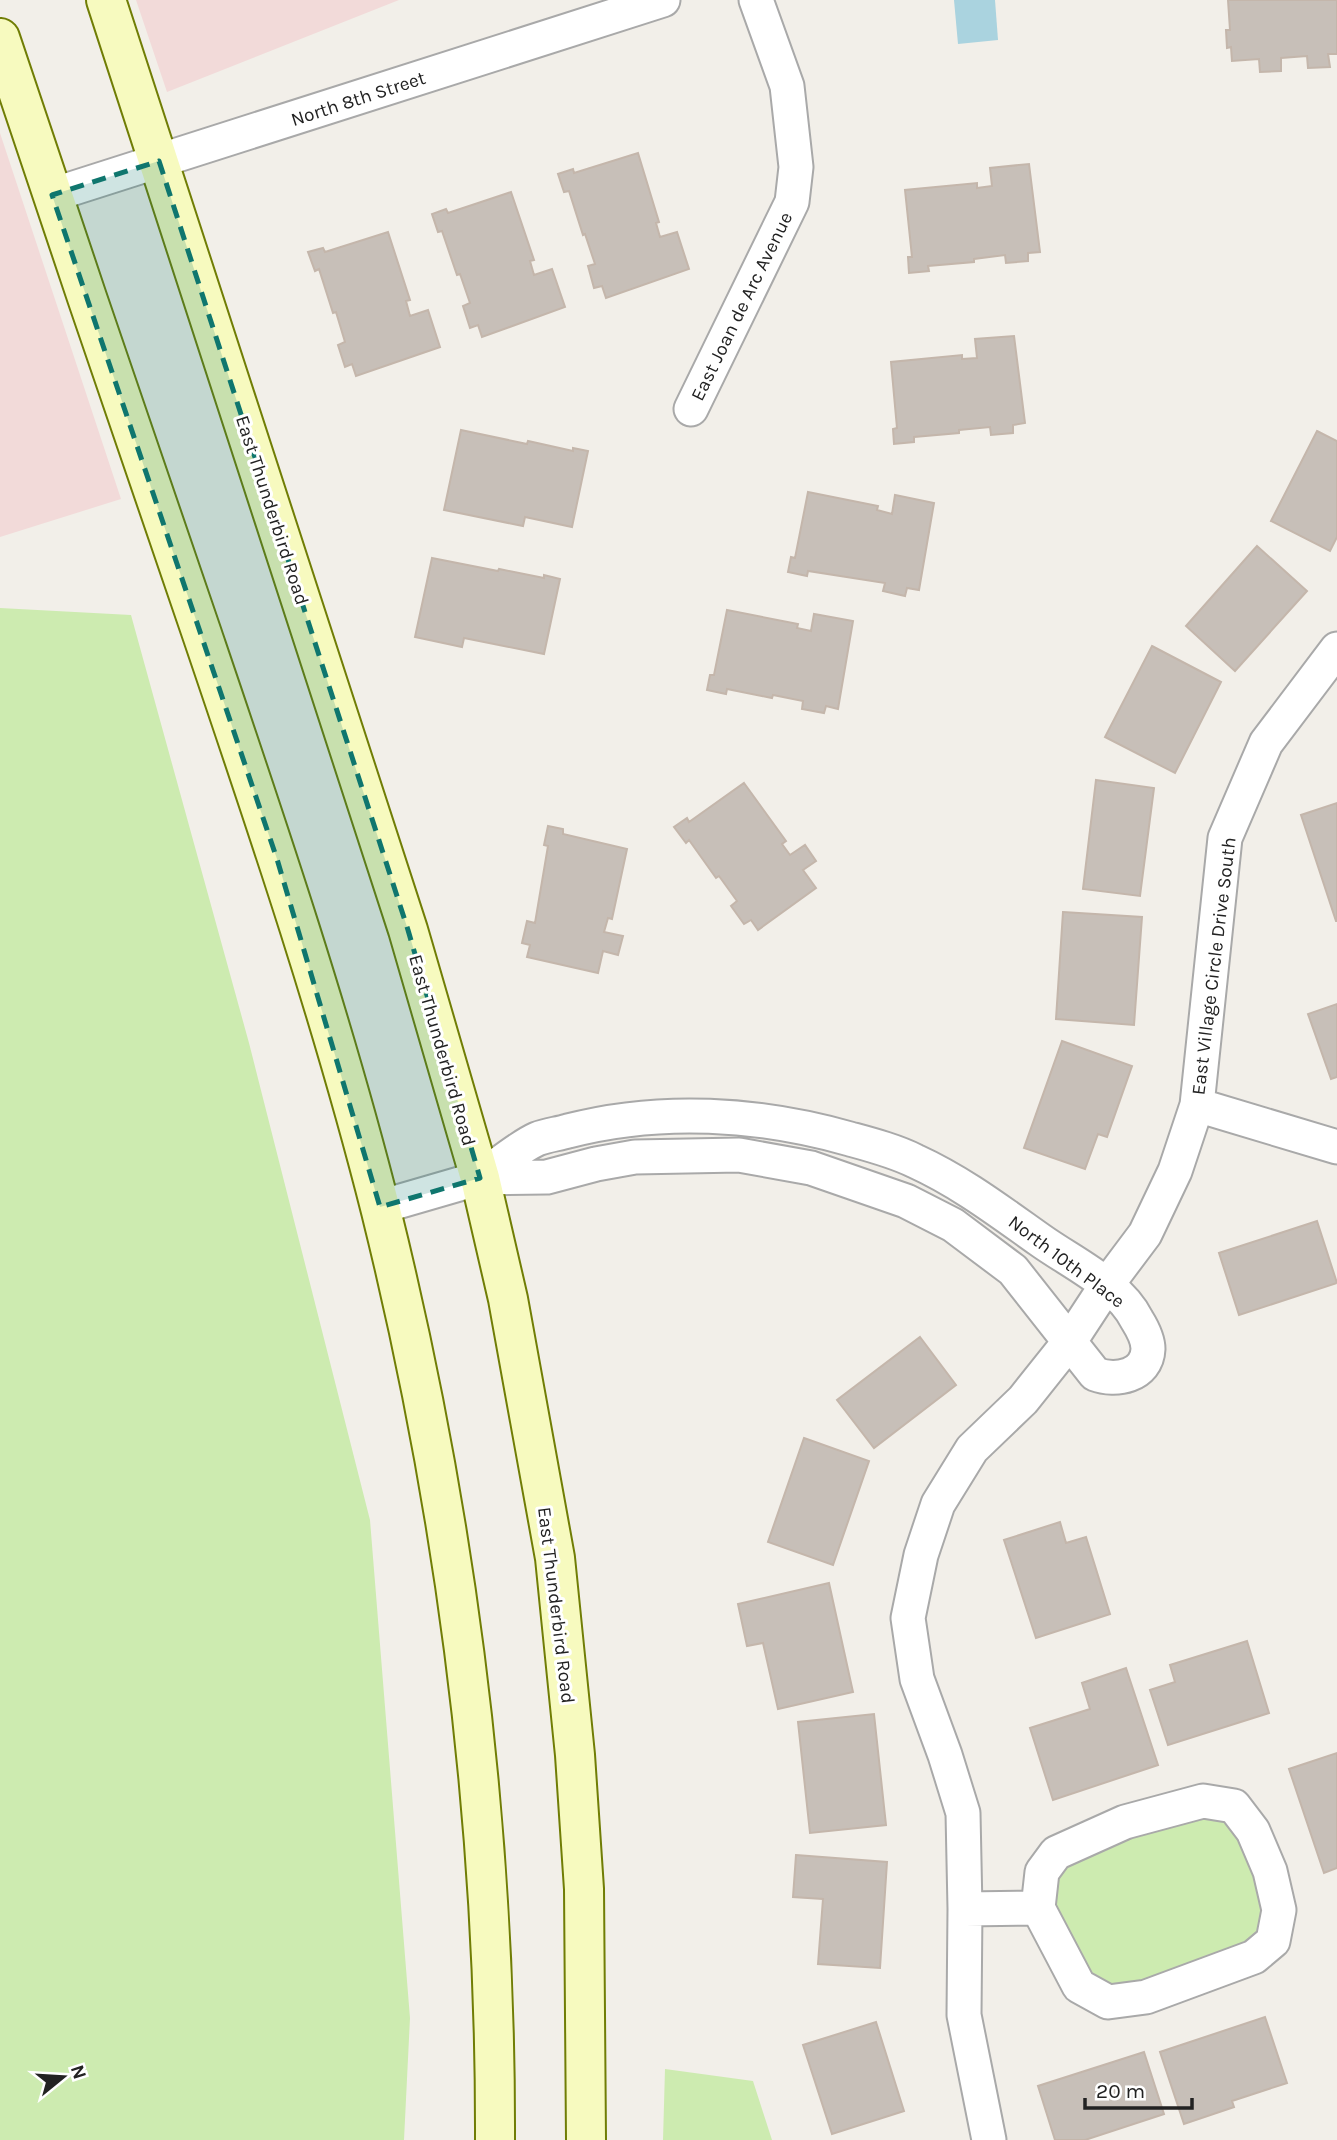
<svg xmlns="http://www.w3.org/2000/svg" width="1337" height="2140" viewBox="0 0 1337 2140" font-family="Karla,sans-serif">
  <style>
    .commercial { fill: #f2dad9 }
    .grass { fill: #cdebb0 }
    .water { fill: #aad3df }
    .building { fill: #c7bfb8; stroke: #c4b6ab; stroke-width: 2 }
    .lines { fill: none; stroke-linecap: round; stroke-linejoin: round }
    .street-casing { stroke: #a9a9a9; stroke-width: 37 }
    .secondary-casing { stroke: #707d05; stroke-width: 42 }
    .street { stroke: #fff; stroke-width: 33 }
    .secondary { stroke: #f7fabf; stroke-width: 38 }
    .marked { fill: #0f766e; fill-opacity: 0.2; stroke: #0f766e; stroke-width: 5; stroke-dasharray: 14 9; stroke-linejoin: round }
    .labels { text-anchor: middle; stroke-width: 6; stroke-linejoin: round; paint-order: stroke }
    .street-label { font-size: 19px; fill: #222; stroke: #fff }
  </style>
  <rect width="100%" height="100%" fill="#f2efe9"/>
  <path class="commercial" d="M 136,0 L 399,0 L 167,92 Z
    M 0,133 L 121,499 L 0,537 Z"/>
  <path class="grass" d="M 0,608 L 131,615 L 249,1043 L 370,1520 L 410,2018 L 404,2140 L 0,2140 Z
    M 1234,1806 L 1273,1941 L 1146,1997 L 1079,1986 L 1042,1872 L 1056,1853 Z
    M 665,2069 L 753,2081 L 772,2140 L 663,2140 Z"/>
  <path class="water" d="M 954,0 L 995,0 L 998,40 L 958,44 Z"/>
  <path class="building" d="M 1228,0 L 1337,0 L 1337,54 L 1328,54 L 1330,67 L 1308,68 L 1307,56 L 1281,58 L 1281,71 L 1260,72 L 1259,59 L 1232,61 L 1231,47 L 1227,48 L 1226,30 L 1230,30 Z
    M 638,153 L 659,222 L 656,223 L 660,237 L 677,232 L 689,269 L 606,298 L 602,286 L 594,288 L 588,266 L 595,264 L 585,234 L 583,235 L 569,191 L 564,192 L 558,174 L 573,169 L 574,173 Z
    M 1029,164 L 1040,252 L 1028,253 L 1028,261 L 1006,263 L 1005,255 L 974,259 L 974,262 L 928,266 L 929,271 L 909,273 L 908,257 L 912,257 L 905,190 L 977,183 L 977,188 L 992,186 L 990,168 Z
    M 511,192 L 534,260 L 530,261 L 534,275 L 552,269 L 565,307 L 482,337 L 478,325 L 470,328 L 463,306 L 470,303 L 460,274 L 457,275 L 442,231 L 438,232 L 432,214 L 446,209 L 448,213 Z
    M 388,232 L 410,300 L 406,301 L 410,316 L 428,310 L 440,347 L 356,376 L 352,364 L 345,367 L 338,345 L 345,342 L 336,312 L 333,313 L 319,269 L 315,271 L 308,252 L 323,248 L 325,252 Z
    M 1014,336 L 1025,423 L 1013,425 L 1013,433 L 991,435 L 990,427 L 959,430 L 959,433 L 914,437 L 914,442 L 894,444 L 893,429 L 897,428 L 891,362 L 962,355 L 962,359 L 977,358 L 975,339 Z
    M 461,430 L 527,444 L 528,441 L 573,451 L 573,448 L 588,451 L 572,527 L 525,517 L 523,526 L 444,510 Z
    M 1317,431 L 1337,441 L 1337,537 L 1330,551 L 1271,521 Z
    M 808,492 L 878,506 L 877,510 L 892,514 L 895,495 L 934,503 L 919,590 L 907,588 L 905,596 L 883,591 L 885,583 L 808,571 L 807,576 L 788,572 L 791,557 L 795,558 Z
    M 1257,546 L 1307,591 L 1235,671 L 1186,626 Z
    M 432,558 L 498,571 L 499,569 L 544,578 L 544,575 L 560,579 L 544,654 L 464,638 L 462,647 L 415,637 Z
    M 727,610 L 798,624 L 797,628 L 811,631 L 814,614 L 853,621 L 838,709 L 826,706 L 824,713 L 802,709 L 803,701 L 773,695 L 772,698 L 727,689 L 726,694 L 707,690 L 710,675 L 714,675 Z
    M 1152,646 L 1221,682 L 1175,773 L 1105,737 Z
    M 1096,780 L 1154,788 L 1140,896 L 1083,889 Z
    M 744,783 L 786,841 L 782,844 L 790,855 L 805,845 L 816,861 L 803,870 L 816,888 L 758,930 L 751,920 L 744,924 L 731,906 L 737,901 L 719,876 L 716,878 L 689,840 L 686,843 L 674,827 L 687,818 L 689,822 Z
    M 1337,803 L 1337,921 L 1336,921 L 1301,815 Z
    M 548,826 L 563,829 L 563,834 L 627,849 L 612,919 L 608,918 L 604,932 L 623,936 L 618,955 L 603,951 L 598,973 L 527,957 L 530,945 L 522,943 L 527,921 L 535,923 L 548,846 L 544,845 Z
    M 1063,912 L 1142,917 L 1134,1025 L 1056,1019 Z
    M 1337,1004 L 1337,1077 L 1331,1079 L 1308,1014 Z
    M 1062,1041 L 1132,1066 L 1107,1137 L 1098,1134 L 1085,1169 L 1024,1148 Z
    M 1317,1221 L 1337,1283 L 1239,1315 L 1219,1253 Z
    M 920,1337 L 956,1385 L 874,1448 L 837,1400 Z
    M 804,1438 L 869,1461 L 833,1565 L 768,1542 Z
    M 1060,1522 L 1066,1543 L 1086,1537 L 1110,1614 L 1036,1638 L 1004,1540 Z
    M 829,1583 L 853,1692 L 778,1709 L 763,1643 L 747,1646 L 738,1604 Z
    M 1247,1641 L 1269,1713 L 1168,1745 L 1150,1690 L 1175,1682 L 1170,1665 Z
    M 1126,1668 L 1158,1765 L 1053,1800 L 1030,1728 L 1090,1709 L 1082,1683 Z
    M 874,1714 L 886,1825 L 810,1833 L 798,1722 Z
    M 1337,1753 L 1337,1868 L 1324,1873 L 1289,1769 Z
    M 796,1855 L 887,1862 L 880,1968 L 818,1964 L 823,1899 L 793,1897 Z
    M 1265,2017 L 1287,2083 L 1232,2101 L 1234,2107 L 1184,2124 L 1160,2052 Z
    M 876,2022 L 904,2111 L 832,2134 L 803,2045 Z
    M 1144,2052 L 1164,2114 L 1085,2140 L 1055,2140 L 1038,2086 Z"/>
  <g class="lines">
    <defs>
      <path id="street" d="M 52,195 L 663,0
        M 691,409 L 792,202 L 796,167 L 787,86 L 756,0
        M 1197,1105 L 1337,1147
        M 380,1207 L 480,1178 L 547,1177 L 596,1164 L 635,1157 L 739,1155 L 811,1168 L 906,1201 L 953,1225 L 1013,1270 L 1095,1374 C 1116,1382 1147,1376 1148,1349 C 1148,1340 1142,1328 1137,1320 C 1119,1284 1072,1263 1040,1240 C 999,1211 961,1182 915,1161 C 895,1151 872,1145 850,1139 C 759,1113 660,1107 568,1131 C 558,1134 547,1135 537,1139 C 519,1147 497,1166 480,1178
        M 1203,1801 L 1234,1806 L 1253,1831 L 1270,1871 L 1279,1910 L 1273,1941 L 1254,1957 L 1146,1997 L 1108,2002 L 1079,1986 L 1038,1908 L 1042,1872 L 1056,1853 L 1125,1822 Z
        M 965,1909 L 1038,1908
        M 989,2140 L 964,2015 L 965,1909 L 963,1813 L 945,1755 L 917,1679 L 908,1618 L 921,1555 L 938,1504 L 972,1449 L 1023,1400 L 1070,1341 L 1106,1286 L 1145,1234 L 1175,1171 L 1197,1105 L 1225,838 L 1266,743 L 1337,649"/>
      <path id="secondary" d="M 106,0 L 408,930 L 480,1178 L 508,1299 L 555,1558 L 575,1755 L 584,1889 L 586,2140
        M 0,38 C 66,238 135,438 203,637 C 267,826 332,1017 381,1211 C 456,1513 496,1828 495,2140"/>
    </defs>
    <use href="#street" class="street-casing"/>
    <use href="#secondary" class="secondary-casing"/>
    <use href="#street" class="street"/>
    <use href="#secondary" class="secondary"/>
  </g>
  <path class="marked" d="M 159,161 L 408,930 L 480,1178 L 380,1207 L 277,859 L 52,195 Z"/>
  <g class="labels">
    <g class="street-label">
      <text transform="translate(358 98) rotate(-18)" y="7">North 8th Street</text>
      <text transform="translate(741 306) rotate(-64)" y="7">East Joan de Arc Avenue</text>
      <text transform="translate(273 510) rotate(72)" y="7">East Thunderbird Road</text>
      <text transform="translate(1213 966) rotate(-83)" y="7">East Village Circle Drive South</text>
      <text transform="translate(443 1050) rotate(74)" y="7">East Thunderbird Road</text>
      <text transform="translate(1067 1261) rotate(37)" y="7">North 10th Place</text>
      <text transform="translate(557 1605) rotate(83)" y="7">East Thunderbird Road</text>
    </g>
  </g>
  <g transform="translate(63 2077) rotate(72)" stroke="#ffffff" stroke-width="5" paint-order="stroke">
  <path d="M0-5L12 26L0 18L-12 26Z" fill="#222222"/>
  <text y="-10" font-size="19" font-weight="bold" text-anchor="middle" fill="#222222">N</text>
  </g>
  <path d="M1085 2098v10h107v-10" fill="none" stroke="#222222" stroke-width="3.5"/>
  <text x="1096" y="2098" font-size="21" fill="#222222" stroke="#ffffff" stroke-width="5" paint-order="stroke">20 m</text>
</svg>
